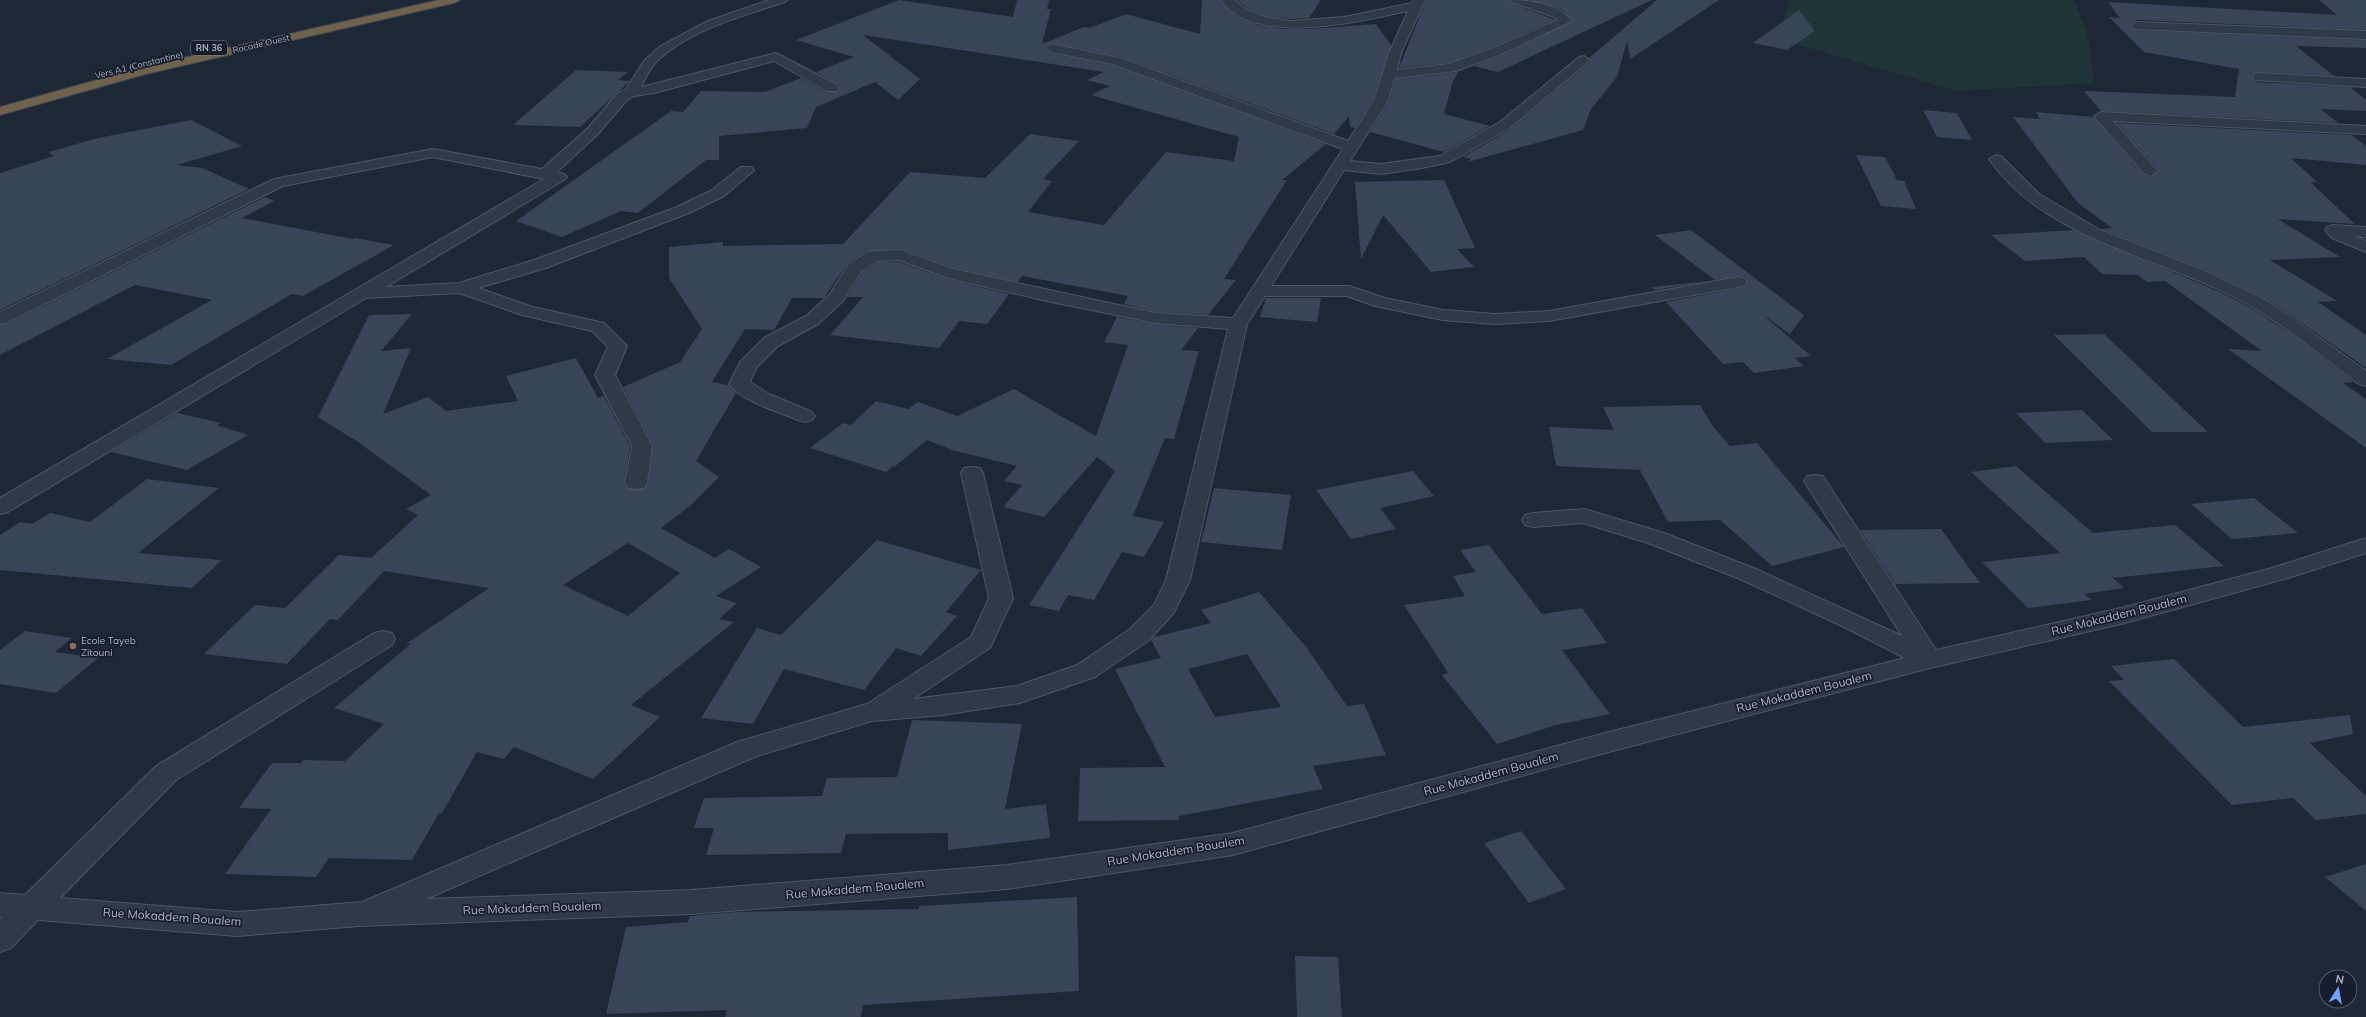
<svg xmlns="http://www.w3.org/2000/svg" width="2366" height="1017" viewBox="0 0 2366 1017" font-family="Mulish,sans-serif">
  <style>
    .green { fill: #1f3437 }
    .building { fill: #384458; fill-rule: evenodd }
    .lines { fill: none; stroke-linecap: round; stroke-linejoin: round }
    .minor-casing { stroke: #4e5665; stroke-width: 2 }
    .highway-casing { stroke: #3b4351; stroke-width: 2 }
    .minor { fill: #303947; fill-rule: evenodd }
    .highway { fill: #6e624c; fill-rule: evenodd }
    .education-dot { fill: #8d6e63; stroke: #161e2b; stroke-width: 1.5 }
    .labels { text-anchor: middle; stroke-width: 3.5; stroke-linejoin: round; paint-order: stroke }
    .far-street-label { font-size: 9px; fill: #aab3c5; stroke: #161e2b }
    .shield { fill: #161e2b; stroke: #7e8697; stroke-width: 1 }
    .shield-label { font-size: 9px; font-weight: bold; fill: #aab3c5 }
    .poi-label { font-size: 10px; fill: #aab3c5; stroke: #161e2b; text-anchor: start }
    .near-street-label { font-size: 12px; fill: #aab3c5; stroke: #161e2b }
  </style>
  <rect width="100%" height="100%" fill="#1d2736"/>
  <path class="green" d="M 1789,0 L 2074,0 L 2089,39 L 2094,83 L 1956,91 L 1779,39 Z"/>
  <path class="building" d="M 899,0 L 1013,17 L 1017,0 L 1049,0 L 1047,9 L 1051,9 L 1042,44 L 1084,27 L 1089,28 L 1126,14 L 1200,34 L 1202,0 L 1220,0 L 1236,16 L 1258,25 L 1283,29 L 1310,29 L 1376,24 L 1391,45 L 1373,100 L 1355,128 L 1350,127 L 1349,116 L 1334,134 L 1121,57 L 1051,43 L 1044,47 L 1044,49 L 1051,53 L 1112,65 L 1326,144 L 1282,180 L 1287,180 L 1224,279 L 1236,280 L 1208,315 L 1156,312 L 1124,304 L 1128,296 L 1022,276 L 1018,282 L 953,268 L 902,249 L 866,251 L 847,264 L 824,298 L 792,298 L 774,330 L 745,329 L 712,382 L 728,385 L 736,393 L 696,461 L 719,477 L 690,506 L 661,528 L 715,558 L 729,549 L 761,567 L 716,596 L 737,603 L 719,619 L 734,622 L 631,705 L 660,717 L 593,779 L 514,747 L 504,759 L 477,752 L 442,813 L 439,813 L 412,860 L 329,858 L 316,877 L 225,874 L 271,809 L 239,808 L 272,763 L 301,763 L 303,760 L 345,761 L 384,724 L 334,708 L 411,644 L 407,643 L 489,588 L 384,571 L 338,620 L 330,619 L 287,664 L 204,654 L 255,605 L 285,608 L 339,555 L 371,558 L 418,515 L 406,509 L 431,495 L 358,442 L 318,417 L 369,315 L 412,314 L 381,351 L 411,348 L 383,414 L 428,397 L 446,411 L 518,401 L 506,376 L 576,358 L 598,398 L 604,396 L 630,446 L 624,484 L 628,489 L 644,489 L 648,483 L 653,445 L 623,387 L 680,362 L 702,329 L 669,278 L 669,247 L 723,242 L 723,246 L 843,244 L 910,172 L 985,178 L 1030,134 L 1079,141 L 1043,179 L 1052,181 L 1028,212 L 1104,225 L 1166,152 L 1234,161 L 1239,137 L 1091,95 L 1110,86 L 1087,80 L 1104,72 L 863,35 L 920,79 L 898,100 L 875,82 L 816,107 L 807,128 L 719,136 L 719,160 L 706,160 L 638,213 L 621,211 L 562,237 L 516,221 L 671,111 L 683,112 L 701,91 L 765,92 L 801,78 L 826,92 L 838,92 L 840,87 L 838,84 L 816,72 L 854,57 L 796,40 ZM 628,543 L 680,573 L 628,616 L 563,585 Z
    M 1237,0 L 1321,0 L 1309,18 L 1291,19 L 1268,17 L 1250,10 Z
    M 1426,0 L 1509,0 L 1512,3 L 1555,20 L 1490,48 L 1449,63 L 1399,68 Z
    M 1530,0 L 1652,0 L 1498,72 L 1474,66 L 1500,56 L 1573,21 L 1561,9 Z
    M 1657,0 L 1719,0 L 1630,59 L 1627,41 L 1617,77 L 1591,109 L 1583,130 L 1468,162 L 1471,159 L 1463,157 L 1511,129 L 1591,61 L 1589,58 Z
    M 2319,0 L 2366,0 L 2366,30 L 2138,20 L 2133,22 L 2131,27 L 2134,30 L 2366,40 L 2366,48 L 2296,46 L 2334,76 L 2260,72 L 2255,73 L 2252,76 L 2255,82 L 2350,87 L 2366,100 L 2366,111 L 2321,109 L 2338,123 L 2101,111 L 2084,91 L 2235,97 L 2239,69 L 2144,52 L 2109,17 L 2120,18 L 2108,2 L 2337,15 Z
    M 1799,10 L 1815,31 L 1787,50 L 1753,43 Z
    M 576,70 L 628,72 L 618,80 L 630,81 L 580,127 L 513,125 Z
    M 1458,72 L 1452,84 L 1444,114 L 1490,126 L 1444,152 L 1370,132 L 1389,102 L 1395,79 Z
    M 1923,110 L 1957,113 L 1972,140 L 1937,137 Z
    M 2036,112 L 2093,117 L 2144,175 L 2149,177 L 2159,170 L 2117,123 L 2352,135 L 2366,146 L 2366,165 L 2291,158 L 2317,182 L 2310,182 L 2355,224 L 2278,219 L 2340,257 L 2270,260 L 2337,301 L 2318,302 L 2366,335 L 2366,368 L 2269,300 L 2199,267 L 2101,229 L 2112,228 L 2078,203 L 2013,117 L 2040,119 Z
    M 191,120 L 242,146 L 177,165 L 202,168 L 249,189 L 0,310 L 0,173 L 54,156 L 48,152 L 98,138 Z
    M 1856,155 L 1885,157 L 1897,180 L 1904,181 L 1916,209 L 1881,206 Z
    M 1444,180 L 1475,248 L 1457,249 L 1474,267 L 1431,272 L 1383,215 L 1361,259 L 1355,182 Z
    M 265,197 L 274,201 L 242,218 L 353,239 L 355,238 L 394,245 L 303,296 L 292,294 L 171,365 L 107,359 L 212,300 L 135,285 L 0,355 L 0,325 L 7,324 Z
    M 1691,230 L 1804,315 L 1790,334 L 1762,314 L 1811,356 L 1795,358 L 1804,366 L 1754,373 L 1743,362 L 1723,364 L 1666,302 L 1744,287 L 1748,283 L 1745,277 L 1738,276 L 1715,280 L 1655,235 Z
    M 2074,230 L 2222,293 L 2255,310 L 2295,337 L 2354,382 L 2343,383 L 2366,399 L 2366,448 L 2228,349 L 2262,351 L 2165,281 L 2147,282 L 2138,275 L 2102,274 L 2084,257 L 2025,261 L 1991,235 Z
    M 878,262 L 899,262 L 947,279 L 1009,294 L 987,324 L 959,321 L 939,348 L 830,335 L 863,297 L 847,297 L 862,273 Z
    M 1709,281 L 1655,290 L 1652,287 Z
    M 1266,298 L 1321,298 L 1317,322 L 1260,317 Z
    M 1117,317 L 1156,324 L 1198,328 L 1181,350 L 1199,351 L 1174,439 L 1165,438 L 1133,516 L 1164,522 L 1144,557 L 1122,552 L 1094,600 L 1068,595 L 1059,611 L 1029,605 L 1115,471 L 1097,457 L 1044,517 L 1003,507 L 1022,485 L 1004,481 L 1017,466 L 952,450 L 927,440 L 894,467 L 893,466 L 886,472 L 810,448 L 843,423 L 851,425 L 876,401 L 908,409 L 918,402 L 957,416 L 1014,389 L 1096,436 L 1128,345 L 1104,342 Z
    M 2104,334 L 2160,387 L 2208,432 L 2152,432 L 2054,335 Z
    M 1700,405 L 1712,425 L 1730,446 L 1757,443 L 1844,547 L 1772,566 L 1720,520 L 1668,522 L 1640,470 L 1556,466 L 1549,427 L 1614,430 L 1603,407 Z
    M 2082,410 L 2113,440 L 2045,443 L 2016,413 Z
    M 177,413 L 221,423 L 217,425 L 248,435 L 187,470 L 111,452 Z
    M 2016,466 L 2093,533 L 2175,525 L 2224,566 L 2113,578 L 2124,588 L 2084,594 L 2092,600 L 2028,608 L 1982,562 L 2060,553 L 1971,472 Z
    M 1413,471 L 1434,496 L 1380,508 L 1396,529 L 1351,539 L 1316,490 Z
    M 147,479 L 219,488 L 138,553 L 222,560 L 192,588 L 0,570 L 0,535 L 20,522 L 32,524 L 50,513 L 90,522 Z
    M 1214,488 L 1291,495 L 1282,550 L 1201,542 Z
    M 2254,498 L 2298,533 L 2232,539 L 2191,504 Z
    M 1941,529 L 1980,583 L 1895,584 L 1860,530 Z
    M 877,540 L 981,570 L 946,612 L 957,616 L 921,656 L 896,648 L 864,690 L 784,669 L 753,724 L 701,718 L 757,628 L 781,635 Z
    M 1489,545 L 1542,614 L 1582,608 L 1607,643 L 1562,650 L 1610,714 L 1556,725 L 1497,744 L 1442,675 L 1448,673 L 1404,605 L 1465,596 L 1453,576 L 1476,572 L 1460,550 Z
    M 1259,592 L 1307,648 L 1347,706 L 1364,704 L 1386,755 L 1313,766 L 1323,789 L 1179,816 L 1179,820 L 1078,821 L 1080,768 L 1165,767 L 1115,669 L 1161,658 L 1151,640 L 1154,637 L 1211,623 L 1201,610 ZM 1247,654 L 1281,707 L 1215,717 L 1188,669 Z
    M 25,631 L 72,638 L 55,652 L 98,658 L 56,693 L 0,684 L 0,650 Z
    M 2174,659 L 2243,727 L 2350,715 L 2353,734 L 2310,743 L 2366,796 L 2366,814 L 2316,820 L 2293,798 L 2232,805 L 2109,681 L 2124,680 L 2111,666 Z
    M 912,720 L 1022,724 L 1005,809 L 1046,804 L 1050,838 L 948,850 L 948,833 L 846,834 L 841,853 L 706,855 L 714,828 L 694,828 L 704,798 L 822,796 L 827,778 L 897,777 Z
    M 1521,831 L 1566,889 L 1529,903 L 1484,843 Z
    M 2366,864 L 2366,911 L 2325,877 Z
    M 1077,897 L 1079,991 L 863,1005 L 861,1017 L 725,1017 L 727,1010 L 606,1014 L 626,927 L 688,922 L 690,916 L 736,912 L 919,909 L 919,906 Z
    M 1295,956 L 1338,957 L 1342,1017 L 1297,1017 Z"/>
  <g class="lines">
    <defs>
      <path id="minor" d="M 769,0 L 787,0 L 785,2 C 742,16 688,30 655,63 C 649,70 645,79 641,87 L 776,53 L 837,85 L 839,88 L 837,91 L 827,91 L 774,61 L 654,93 L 634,96 L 627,100 L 598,134 L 557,172 L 564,174 L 567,177 L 564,180 L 386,287 L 459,283 L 534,260 L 677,207 L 712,190 L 741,167 L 751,167 L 754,170 L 751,173 L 724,196 L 689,213 L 546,268 L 478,288 L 533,307 L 604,323 L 627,346 L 615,375 L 652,446 L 647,483 L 644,488 L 636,489 L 628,488 L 625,483 L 632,446 L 595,375 L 608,347 L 592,331 L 522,315 L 459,293 L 366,298 L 8,512 L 0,514 L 0,498 L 544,179 L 433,157 L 283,186 L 6,323 L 0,324 L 0,312 L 274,179 L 433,149 L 542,169 L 588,128 L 617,94 L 626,89 L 644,61 L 659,47 L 708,21 Z
        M 1221,0 L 1234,0 L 1249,11 L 1268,18 L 1291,21 L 1344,17 L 1412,3 L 1413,0 L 1425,0 L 1401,53 L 1397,70 L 1449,64 L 1491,49 L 1558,20 L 1554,17 L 1512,2 L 1510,0 C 1529,0 1560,4 1572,21 L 1499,55 L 1456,71 L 1394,78 L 1388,101 L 1350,161 L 1381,164 L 1440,156 L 1500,122 L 1579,57 L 1584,56 L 1590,60 L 1510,128 L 1450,162 L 1422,168 L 1381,174 L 1344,170 L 1271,286 L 1349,286 L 1385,298 L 1443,310 L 1495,314 L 1549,311 L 1738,277 L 1744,278 L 1747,282 L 1744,286 L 1738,287 L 1549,321 L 1495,324 L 1443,320 L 1375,306 L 1347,296 L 1265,296 L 1247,324 L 1190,580 L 1173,614 L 1148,641 L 1095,677 L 1020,703 L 943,715 L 872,721 L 757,756 L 426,899 L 691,890 L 1007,865 L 1233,833 L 1605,733 L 1905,658 L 1842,626 L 1740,579 L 1648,543 L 1583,523 L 1533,527 L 1525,525 L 1522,520 L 1525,515 L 1533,513 L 1584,509 L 1664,533 L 1756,569 L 1902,636 L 1804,481 L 1807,476 L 1815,475 L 1823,476 L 1936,650 L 2125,607 L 2272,568 L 2366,538 L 2366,553 L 2288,578 L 2125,623 L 1930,668 L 1605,753 L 1233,855 L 1007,889 L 691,914 L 359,926 L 237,936 L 38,920 L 11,948 L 0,952 L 0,919 L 2,917 L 0,917 L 0,893 L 25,895 L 156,766 L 374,633 L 383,631 L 392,633 L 395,639 L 392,645 L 176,780 L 60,898 L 237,912 L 362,902 L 737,742 L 867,704 L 971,637 L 989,598 L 961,473 L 964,468 L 972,467 L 980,468 L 983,473 L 1013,598 L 990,648 L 913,699 L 1017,686 L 1077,665 L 1130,629 L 1154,605 L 1166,580 L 1228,329 L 1156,323 L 1051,302 L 948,278 L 899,260 L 877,261 L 861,272 L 843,301 L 818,324 L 778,346 L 756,368 L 750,382 L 769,394 L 812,412 L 815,416 L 812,420 L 805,422 L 798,420 C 779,412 741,401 729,384 L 740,362 L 764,338 L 806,316 L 830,294 L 848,265 L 867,252 L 873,251 L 901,250 L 953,269 L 1156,313 L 1233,318 L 1343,149 L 1112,64 L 1051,52 L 1045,48 L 1051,44 L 1120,58 L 1348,141 L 1374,101 L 1389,53 L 1408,11 C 1361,21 1255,48 1221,0 Z
        M 2138,22 L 2366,31 L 2366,39 L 2134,29 L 2132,26 L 2134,23 Z
        M 2260,73 L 2366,79 L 2366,87 L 2255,80 L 2253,77 L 2255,74 Z
        M 2101,112 L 2366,126 L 2366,134 L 2113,121 L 2158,171 L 2150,176 L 2145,174 L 2096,119 L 2094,116 Z
        M 1996,155 L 2001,156 L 2039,194 L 2100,230 L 2198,268 L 2268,301 L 2366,371 L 2366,386 L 2359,384 C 2325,359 2292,331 2256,309 C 2172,258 2047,244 1989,159 Z
        M 2333,225 L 2366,227 L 2366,237 L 2355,236 L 2366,241 L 2366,252 L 2332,238 L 2325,230 L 2327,227 Z"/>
      <path id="highway" d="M 439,0 L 460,0 L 454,3 L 146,74 L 0,115 L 0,107 L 143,67 Z"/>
    </defs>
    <use href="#minor" class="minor-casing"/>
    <use href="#highway" class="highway-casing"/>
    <use href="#minor" class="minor"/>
    <use href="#highway" class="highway"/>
  </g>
  <circle class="education-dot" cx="73" cy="646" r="4"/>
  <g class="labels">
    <g class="far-street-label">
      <text transform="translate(261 44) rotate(-13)" y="3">Rocade Ouest</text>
      <text transform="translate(139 65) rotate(-14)" y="3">Vers A1 (Constantine)</text>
    </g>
    <rect class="shield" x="191" y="41" width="36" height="14" rx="3"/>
    <g class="shield-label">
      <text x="209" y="51">RN 36</text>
    </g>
    <g class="poi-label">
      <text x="81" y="644">Ecole Tayeb<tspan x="81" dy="12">Zitouni</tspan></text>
    </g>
    <g class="near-street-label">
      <text transform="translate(2119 615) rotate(-14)" y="4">Rue Mokaddem Boualem</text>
      <text transform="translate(1804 692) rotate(-14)" y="4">Rue Mokaddem Boualem</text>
      <text transform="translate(1491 774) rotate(-15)" y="4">Rue Mokaddem Boualem</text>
      <text transform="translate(1176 851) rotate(-9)" y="4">Rue Mokaddem Boualem</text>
      <text transform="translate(855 889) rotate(-5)" y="4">Rue Mokaddem Boualem</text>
      <text transform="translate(532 908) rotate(-2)" y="4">Rue Mokaddem Boualem</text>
      <text transform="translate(172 917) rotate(4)" y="4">Rue Mokaddem Boualem</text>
    </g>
  </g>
  <g transform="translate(2338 989) rotate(11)"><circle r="19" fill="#161e2b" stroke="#515a69"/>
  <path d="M0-3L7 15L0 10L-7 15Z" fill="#74a4ff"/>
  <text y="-6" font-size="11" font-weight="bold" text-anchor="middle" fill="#aab3c5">N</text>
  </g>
</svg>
